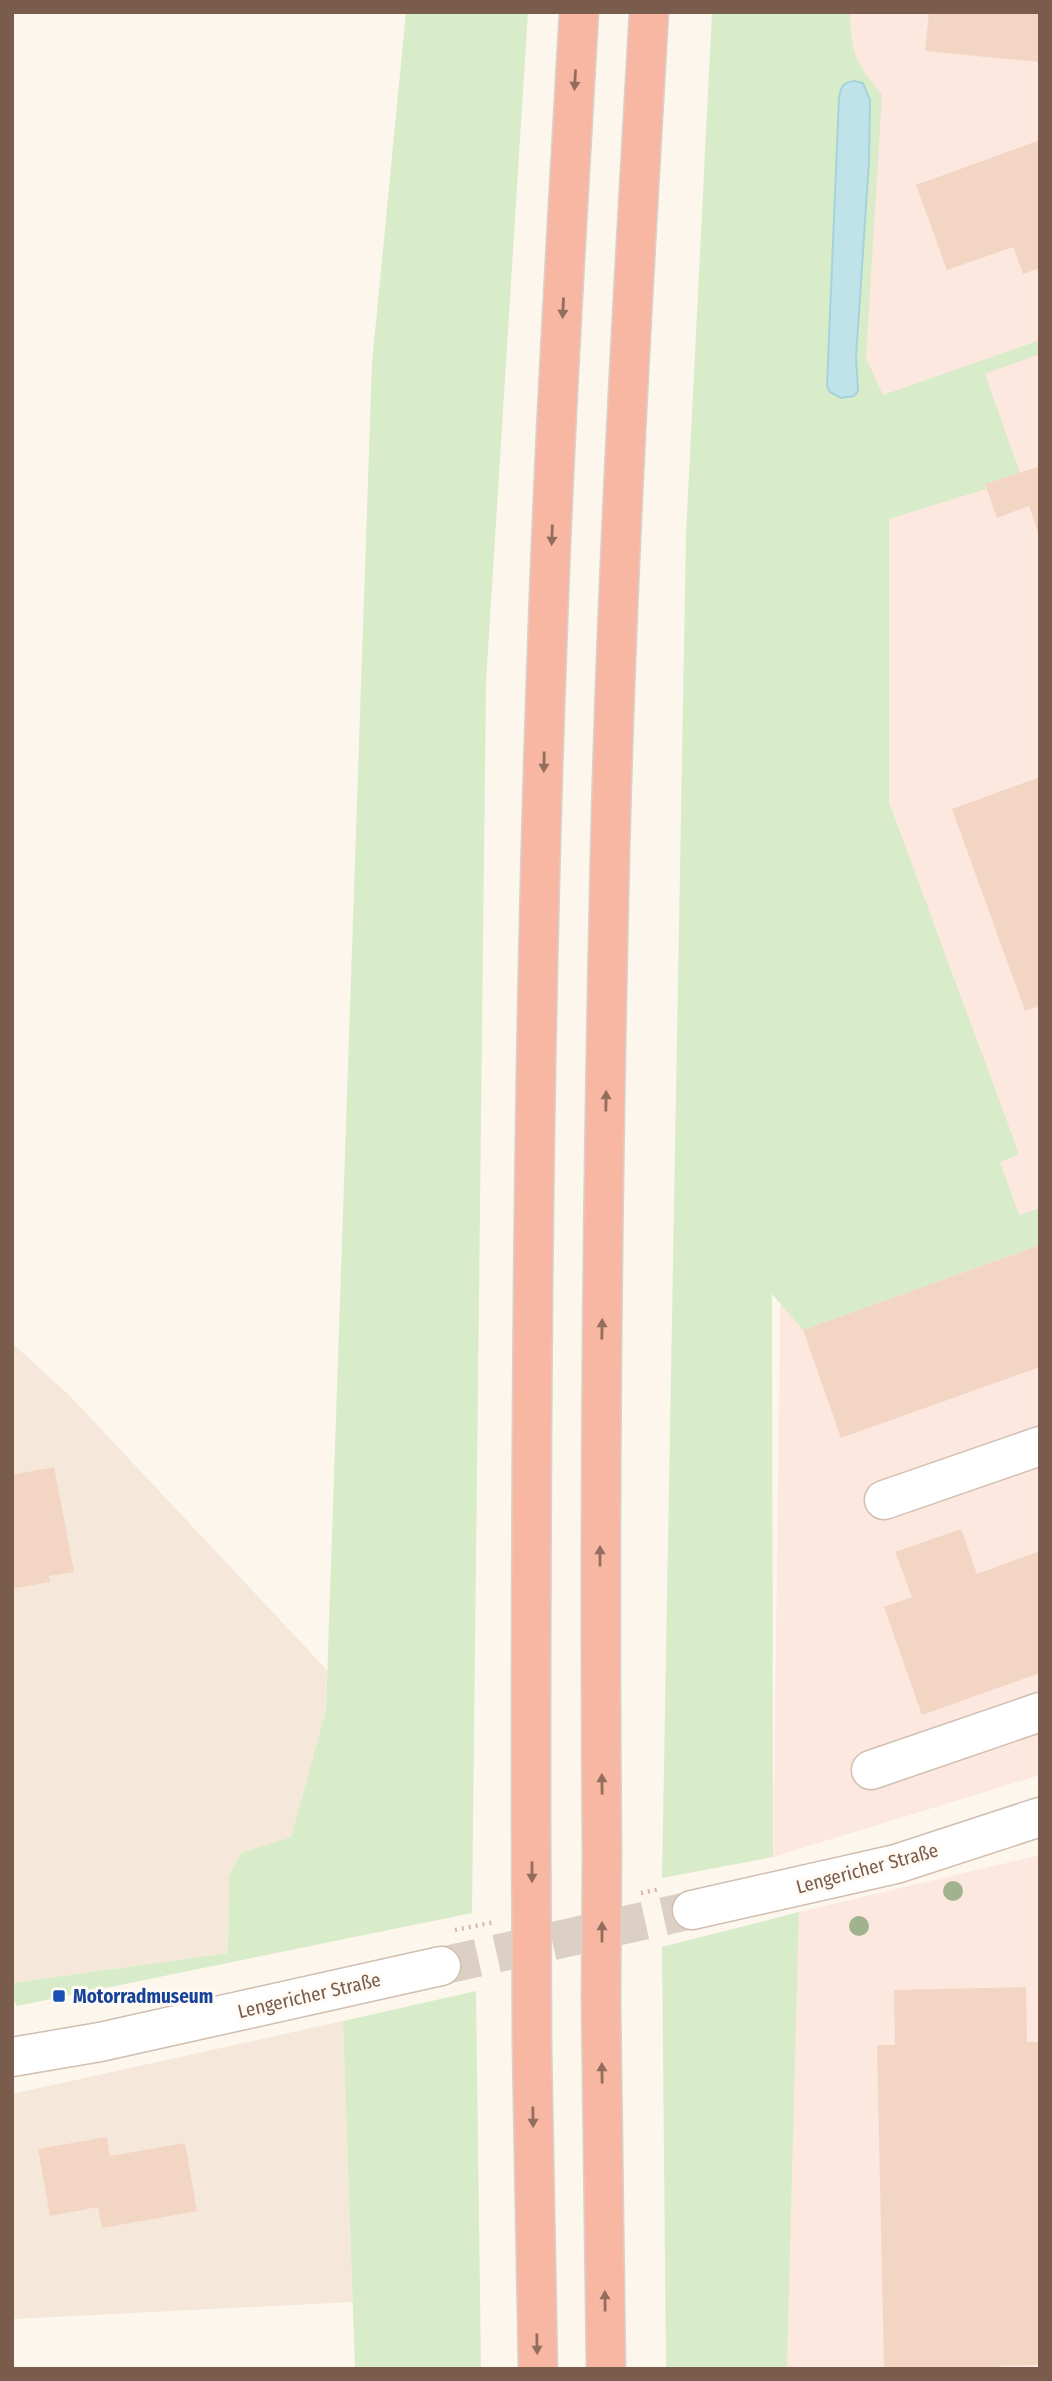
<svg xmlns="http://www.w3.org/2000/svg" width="1052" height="2381" viewBox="0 0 1052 2381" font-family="'Fira Sans Condensed',sans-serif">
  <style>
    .residential { fill: #f5e8da }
    .commercial { fill: #fde8e0 }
    .green { fill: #d8ecc9; fill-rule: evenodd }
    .water { fill: #bfe3e8; stroke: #a5d3da; stroke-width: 2 }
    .building { fill: #f3d5c3 }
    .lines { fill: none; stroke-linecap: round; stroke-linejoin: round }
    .minor-tunnel { stroke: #dcd0c4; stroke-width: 38; stroke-dasharray: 38 19; stroke-linecap: butt }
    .minor-casing { stroke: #d1beb0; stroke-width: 41 }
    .highway-casing { stroke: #dad1cd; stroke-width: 41 }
    .path { stroke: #d9b8a5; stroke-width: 4.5; stroke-dasharray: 2 5; stroke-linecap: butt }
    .minor { stroke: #fff; stroke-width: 38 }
    .highway { stroke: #f7b7a3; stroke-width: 38 }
    .highway-bridge-casing { stroke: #dad1cd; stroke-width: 41; stroke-linecap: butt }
    .highway-bridge { stroke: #f7b7a3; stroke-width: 38 }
    .tree { fill: #a0b28e }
    .oneway { fill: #936e5e }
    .transit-dot { fill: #1a4fb4; stroke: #fffaf3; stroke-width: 2.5 }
    .labels { text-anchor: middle; stroke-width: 6; stroke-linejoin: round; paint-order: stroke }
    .street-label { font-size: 19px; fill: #7a5c4d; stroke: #fffaf3 }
    .transit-label { font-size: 19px; font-weight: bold; fill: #164399; stroke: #fffaf3; text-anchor: start }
  </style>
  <rect width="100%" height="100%" fill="#fdf6ec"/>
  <path class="residential" d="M 12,1343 L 70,1396 L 327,1670 L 326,1710 L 291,1837 L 241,1853 L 229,1876 L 228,1953 L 12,1983 Z
    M 343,2021 L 353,2302 L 14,2319 L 12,2094 Z"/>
  <path class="commercial" d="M 806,12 L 1040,12 L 1040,1775 L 773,1857 L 792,440 Z
    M 1040,1855 L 1040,2369 L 787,2369 L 799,1912 Z"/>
  <path class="green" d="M 406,12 L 528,12 L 486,682 L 472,1913 L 17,2006 L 12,1998 L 12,1983 L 228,1953 L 229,1876 L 241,1853 L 291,1837 L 326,1710 L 372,363 Z
    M 712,12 L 850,12 C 851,53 856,63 882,95 L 866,358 L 883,395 L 1040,340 L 1040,354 L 985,374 L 1020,473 L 985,484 L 986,489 L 889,519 L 889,802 L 1019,1154 L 1000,1162 L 1019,1215 L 1040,1208 L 1040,1245 L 803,1330 L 772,1294 L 773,1857 L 662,1878 L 686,534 ZM 854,81 L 869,161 L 856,358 L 858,372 L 830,392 L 827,385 L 839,98 C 841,87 843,83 854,81 Z
    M 799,1912 L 787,2369 L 666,2369 L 662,1947 Z
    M 476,1991 L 481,2369 L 355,2369 L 343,2021 Z"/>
  <path class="water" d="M 854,81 L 863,83 L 870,100 L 869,161 L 856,358 L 858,391 L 854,396 L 841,398 L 830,392 L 827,386 L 839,98 C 841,87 842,83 854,81 Z"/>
  <path class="building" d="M 929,12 L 1040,12 L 1040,62 L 925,51 Z
    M 1040,140 L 1040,268 L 1023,274 L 1013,247 L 947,270 L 916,185 Z
    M 1040,466 L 1040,535 L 1039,535 L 1029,506 L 997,518 L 985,484 Z
    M 1040,777 L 1040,1006 L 1025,1011 L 952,809 Z
    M 1040,1245 L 1040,1367 L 841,1438 L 803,1330 Z
    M 54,1467 L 74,1572 L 49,1576 L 50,1582 L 15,1588 L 12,1583 L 12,1475 Z
    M 961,1529 L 977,1574 L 1040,1551 L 1040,1673 L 922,1715 L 884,1607 L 912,1597 L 895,1552 Z
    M 1026,1987 L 1027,2042 L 1040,2042 L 1040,2365 L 1000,2366 L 1000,2369 L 884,2369 L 877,2045 L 895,2045 L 894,1990 Z
    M 107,2137 L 110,2156 L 185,2143 L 197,2211 L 102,2228 L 98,2207 L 50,2216 L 38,2149 Z"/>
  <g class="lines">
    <path class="minor-tunnel" d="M 441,1966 L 692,1910"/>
    <defs>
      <path id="minor" d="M 884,1500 L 1040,1446
        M 871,1770 L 1040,1712
        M 692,1910 L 896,1864 L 1040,1817
        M 12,2057 L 100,2042 L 441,1966"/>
      <path id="highway" d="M 531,1804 C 531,1419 533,1035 547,651 C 554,438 567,225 579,12
        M 602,1852 C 599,1534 602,1217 609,899 C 615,603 632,308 649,12
        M 601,2000 L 606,2369
        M 532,2048 L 538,2369"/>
    </defs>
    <use href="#minor" class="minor-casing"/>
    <use href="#highway" class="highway-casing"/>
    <path class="path" d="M 641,1893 L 660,1889
      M 455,1930 L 495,1922"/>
    <use href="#minor" class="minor"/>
    <use href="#highway" class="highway"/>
    <defs>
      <path id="highway-bridge" d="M 531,1804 L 532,2048
        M 601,2000 L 602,1852"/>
    </defs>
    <use href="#highway-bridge" class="highway-bridge-casing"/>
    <use href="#highway-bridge" class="highway-bridge"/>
  </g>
  <g class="tree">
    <circle cx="953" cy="1891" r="10"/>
    <circle cx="859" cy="1926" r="10"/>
  </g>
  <defs><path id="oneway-solid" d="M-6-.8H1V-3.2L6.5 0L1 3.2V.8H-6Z" transform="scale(1.75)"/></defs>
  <g class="oneway">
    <use href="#oneway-solid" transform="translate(575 80) rotate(93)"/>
    <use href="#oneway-solid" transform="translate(563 308) rotate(93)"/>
    <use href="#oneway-solid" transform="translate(552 535) rotate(92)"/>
    <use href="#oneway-solid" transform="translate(544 762) rotate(91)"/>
    <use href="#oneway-solid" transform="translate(606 1101) rotate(-89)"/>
    <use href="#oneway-solid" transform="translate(602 1329) rotate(-89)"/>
    <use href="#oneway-solid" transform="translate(600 1556) rotate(-90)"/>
    <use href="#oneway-solid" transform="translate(602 1784) rotate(-91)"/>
    <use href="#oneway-solid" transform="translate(532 1872) rotate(90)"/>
    <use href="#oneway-solid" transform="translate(602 1932) rotate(-90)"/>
    <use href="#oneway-solid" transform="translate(602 2073) rotate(-91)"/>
    <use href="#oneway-solid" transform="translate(533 2117) rotate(89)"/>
    <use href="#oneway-solid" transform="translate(605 2301) rotate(-91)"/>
    <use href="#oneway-solid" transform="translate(537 2344) rotate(89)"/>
  </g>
  <rect class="transit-dot" x="52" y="1989" width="14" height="14" rx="3.5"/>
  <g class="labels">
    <g class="street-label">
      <text transform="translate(867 1868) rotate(-15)" y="7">Lengericher Straße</text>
      <text transform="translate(309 1995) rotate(-13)" y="7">Lengericher Straße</text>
    </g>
    <g class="transit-label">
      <text x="73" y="2003">Motorradmuseum</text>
    </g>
  </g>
  <rect width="1052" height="2381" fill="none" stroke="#7a5c4d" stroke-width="28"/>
</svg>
